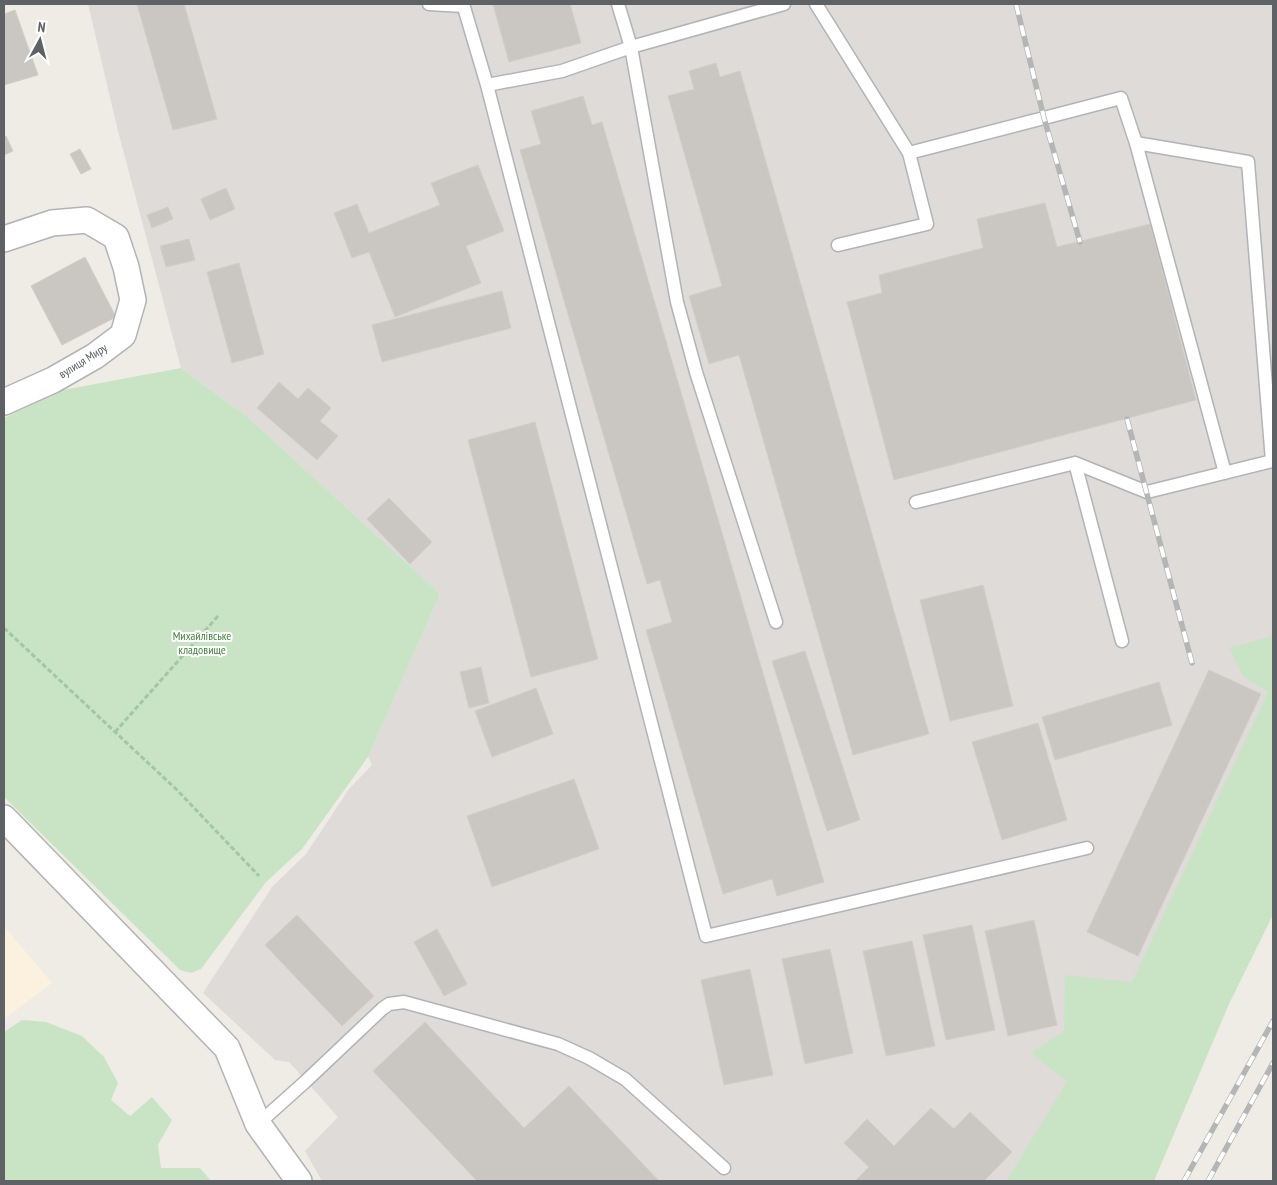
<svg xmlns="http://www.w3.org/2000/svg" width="1277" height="1185" viewBox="0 0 1277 1185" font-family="'PT Sans Narrow',sans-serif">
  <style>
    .commercial { fill: #fbf1de }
    .industrial { fill: #dedbd8 }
    .green { fill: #c9e4c5 }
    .building { fill: #cac7c2; stroke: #d3cdc5 }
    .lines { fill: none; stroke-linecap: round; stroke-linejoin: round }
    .service-casing { stroke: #b1b4b7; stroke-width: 15 }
    .minor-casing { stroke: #b1b4b7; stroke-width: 28 }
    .path { stroke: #a0c7a6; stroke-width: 3; stroke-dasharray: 5 2.5; stroke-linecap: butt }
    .service { stroke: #fff; stroke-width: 12 }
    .minor { stroke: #fff; stroke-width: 25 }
    .rail-casing { stroke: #b4b5b5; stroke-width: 5.5 }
    .rail { stroke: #fff; stroke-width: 4; stroke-dasharray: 11; stroke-linecap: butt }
    .labels { text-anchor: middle; stroke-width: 4; stroke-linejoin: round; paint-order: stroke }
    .street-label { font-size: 12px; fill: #5e6265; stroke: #fff }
    .park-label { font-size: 12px; fill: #43853d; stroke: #fff }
  </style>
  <rect width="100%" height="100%" fill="#efece6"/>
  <path class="commercial" d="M 4,926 L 52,983 L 4,1019 Z"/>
  <path class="industrial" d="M 88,4 L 1273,4 L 1273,757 L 1061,1181 L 322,1181 L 305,1151 L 338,1117 L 289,1062 L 275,1060 L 203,993 L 272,887 L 306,854 L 349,789 L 372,765 L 368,757 L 440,594 L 249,418 L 181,368 L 118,131 Z"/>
  <path class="green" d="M 181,368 L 249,418 L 440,594 L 368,757 L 302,849 L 266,882 L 201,969 L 191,973 L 180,970 L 4,797 L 4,418 L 63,390 Z
    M 1273,627 L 1273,915 L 1229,1004 L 1154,1181 L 1006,1181 L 1067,1082 L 1031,1053 L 1064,1031 L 1065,975 L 1132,982 L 1268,692 L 1243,676 L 1229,648 L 1271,636 Z
    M 22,1020 L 46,1022 L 82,1036 L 104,1057 L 118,1083 L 111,1100 L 130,1116 L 152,1097 L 172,1120 L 158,1145 L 161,1168 L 200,1168 L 211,1181 L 4,1181 L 4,1032 Z"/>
  <path class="building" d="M 137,4 L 184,4 L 217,119 L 173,130 Z
    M 493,4 L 570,4 L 581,43 L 509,62 Z
    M 15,10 L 38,75 L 4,85 L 4,14 Z
    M 716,63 L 720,77 L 740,71 L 929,734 L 853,755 L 739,355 L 709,364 L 689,296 L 722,286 L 668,96 L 694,89 L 689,71 Z
    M 583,96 L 592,125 L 602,122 L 824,882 L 777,896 L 772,879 L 723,894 L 646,630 L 672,622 L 660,580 L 647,584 L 520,150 L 541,144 L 531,111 Z
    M 6,136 L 13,151 L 4,155 L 4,137 Z
    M 80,149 L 91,169 L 81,174 L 70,154 Z
    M 478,165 L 504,231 L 466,246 L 481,283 L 395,317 L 369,252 L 352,258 L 334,213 L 357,204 L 369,233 L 440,205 L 431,183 Z
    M 226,188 L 235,209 L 210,220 L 201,199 Z
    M 1045,203 L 1057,247 L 1150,224 L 1196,400 L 894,480 L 847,302 L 882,293 L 879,275 L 983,248 L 977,219 Z
    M 168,207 L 173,219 L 152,228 L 147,215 Z
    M 189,239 L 195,260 L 166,267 L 160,246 Z
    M 85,257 L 116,317 L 62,345 L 31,286 Z
    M 239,263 L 264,354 L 232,363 L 207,272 Z
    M 502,291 L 511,328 L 382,362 L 372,325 Z
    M 279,382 L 298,399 L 308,388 L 331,408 L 320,421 L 338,436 L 317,460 L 257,408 Z
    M 535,422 L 598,659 L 531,677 L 468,440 Z
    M 389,498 L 432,542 L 410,564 L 367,519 Z
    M 983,585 L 1013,706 L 950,721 L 920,600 Z
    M 805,651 L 860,820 L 827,831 L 772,661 Z
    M 481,667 L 489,703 L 469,708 L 460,672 Z
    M 1209,670 L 1261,694 L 1138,956 L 1087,932 Z
    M 1159,682 L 1172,725 L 1055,760 L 1042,717 Z
    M 536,688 L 553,734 L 492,757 L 475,711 Z
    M 1038,723 L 1067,820 L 1002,840 L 972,742 Z
    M 574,779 L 599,849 L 492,887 L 467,816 Z
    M 297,915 L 374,996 L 342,1026 L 265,945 Z
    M 1034,920 L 1057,1025 L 1008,1036 L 985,931 Z
    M 972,925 L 995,1030 L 946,1040 L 923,935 Z
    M 437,929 L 467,984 L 444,996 L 414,942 Z
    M 912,941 L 935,1046 L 886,1056 L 863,951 Z
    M 830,949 L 853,1053 L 805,1064 L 782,959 Z
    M 750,969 L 773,1075 L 724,1085 L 701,980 Z
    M 425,1022 L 524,1128 L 569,1086 L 659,1181 L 477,1181 L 373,1071 Z
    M 931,1108 L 954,1129 L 970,1112 L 1012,1152 L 984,1181 L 855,1181 L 869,1167 L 844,1143 L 867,1119 L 894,1146 Z"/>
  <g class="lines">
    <defs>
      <path id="service" d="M 429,4 L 463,6
        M 463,4 L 487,85 L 706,936 L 1087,848
        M 618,4 L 631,47 L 677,302 L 696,372 L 776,622
        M 816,4 L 909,153 L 1121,98 L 1136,143 L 1248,162 L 1272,461 L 1147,492 L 1075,463 L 916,502
        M 487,85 L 562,71 L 631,47 L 784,4
        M 1136,143 L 1225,473
        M 838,245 L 927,224 L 909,153
        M 1075,463 L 1122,641
        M 258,1124 L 306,1081 L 382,1009 L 389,1004 L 404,1002 L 558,1044 L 589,1058 L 625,1079 L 724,1168"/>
      <path id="minor" d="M 4,239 L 52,223 L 87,220 L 116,237 L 126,267 L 133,300 L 123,335 L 95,356 L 53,380 L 4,402
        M 4,818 L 227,1048 L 258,1124 L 299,1181"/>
    </defs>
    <use href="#service" class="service-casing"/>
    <use href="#minor" class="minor-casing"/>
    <path class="path" d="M 4,628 L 177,790 L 259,876
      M 115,732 L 218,616"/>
    <use href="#service" class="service"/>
    <use href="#minor" class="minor"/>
    <defs>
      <path id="rail" d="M 1016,4 L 1044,118 L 1080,242
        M 1127,419 L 1192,663
        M 1184,1181 L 1273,1021
        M 1208,1181 L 1273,1063"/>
    </defs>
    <use href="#rail" class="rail-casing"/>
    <use href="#rail" class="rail"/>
  </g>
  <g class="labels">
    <g class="street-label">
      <text transform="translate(83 361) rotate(-32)" y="4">вулиця Миру</text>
    </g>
    <g class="park-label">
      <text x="202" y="640">Михайлівське<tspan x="202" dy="14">кладовище</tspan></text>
    </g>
  </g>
  <rect width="1277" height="1185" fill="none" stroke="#5e6265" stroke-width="10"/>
  <g transform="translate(40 40) rotate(7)" stroke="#ffffff" stroke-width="4" paint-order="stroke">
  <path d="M0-4L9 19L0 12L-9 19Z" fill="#5e6265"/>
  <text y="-8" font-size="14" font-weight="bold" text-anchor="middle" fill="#5e6265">N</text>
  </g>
</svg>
